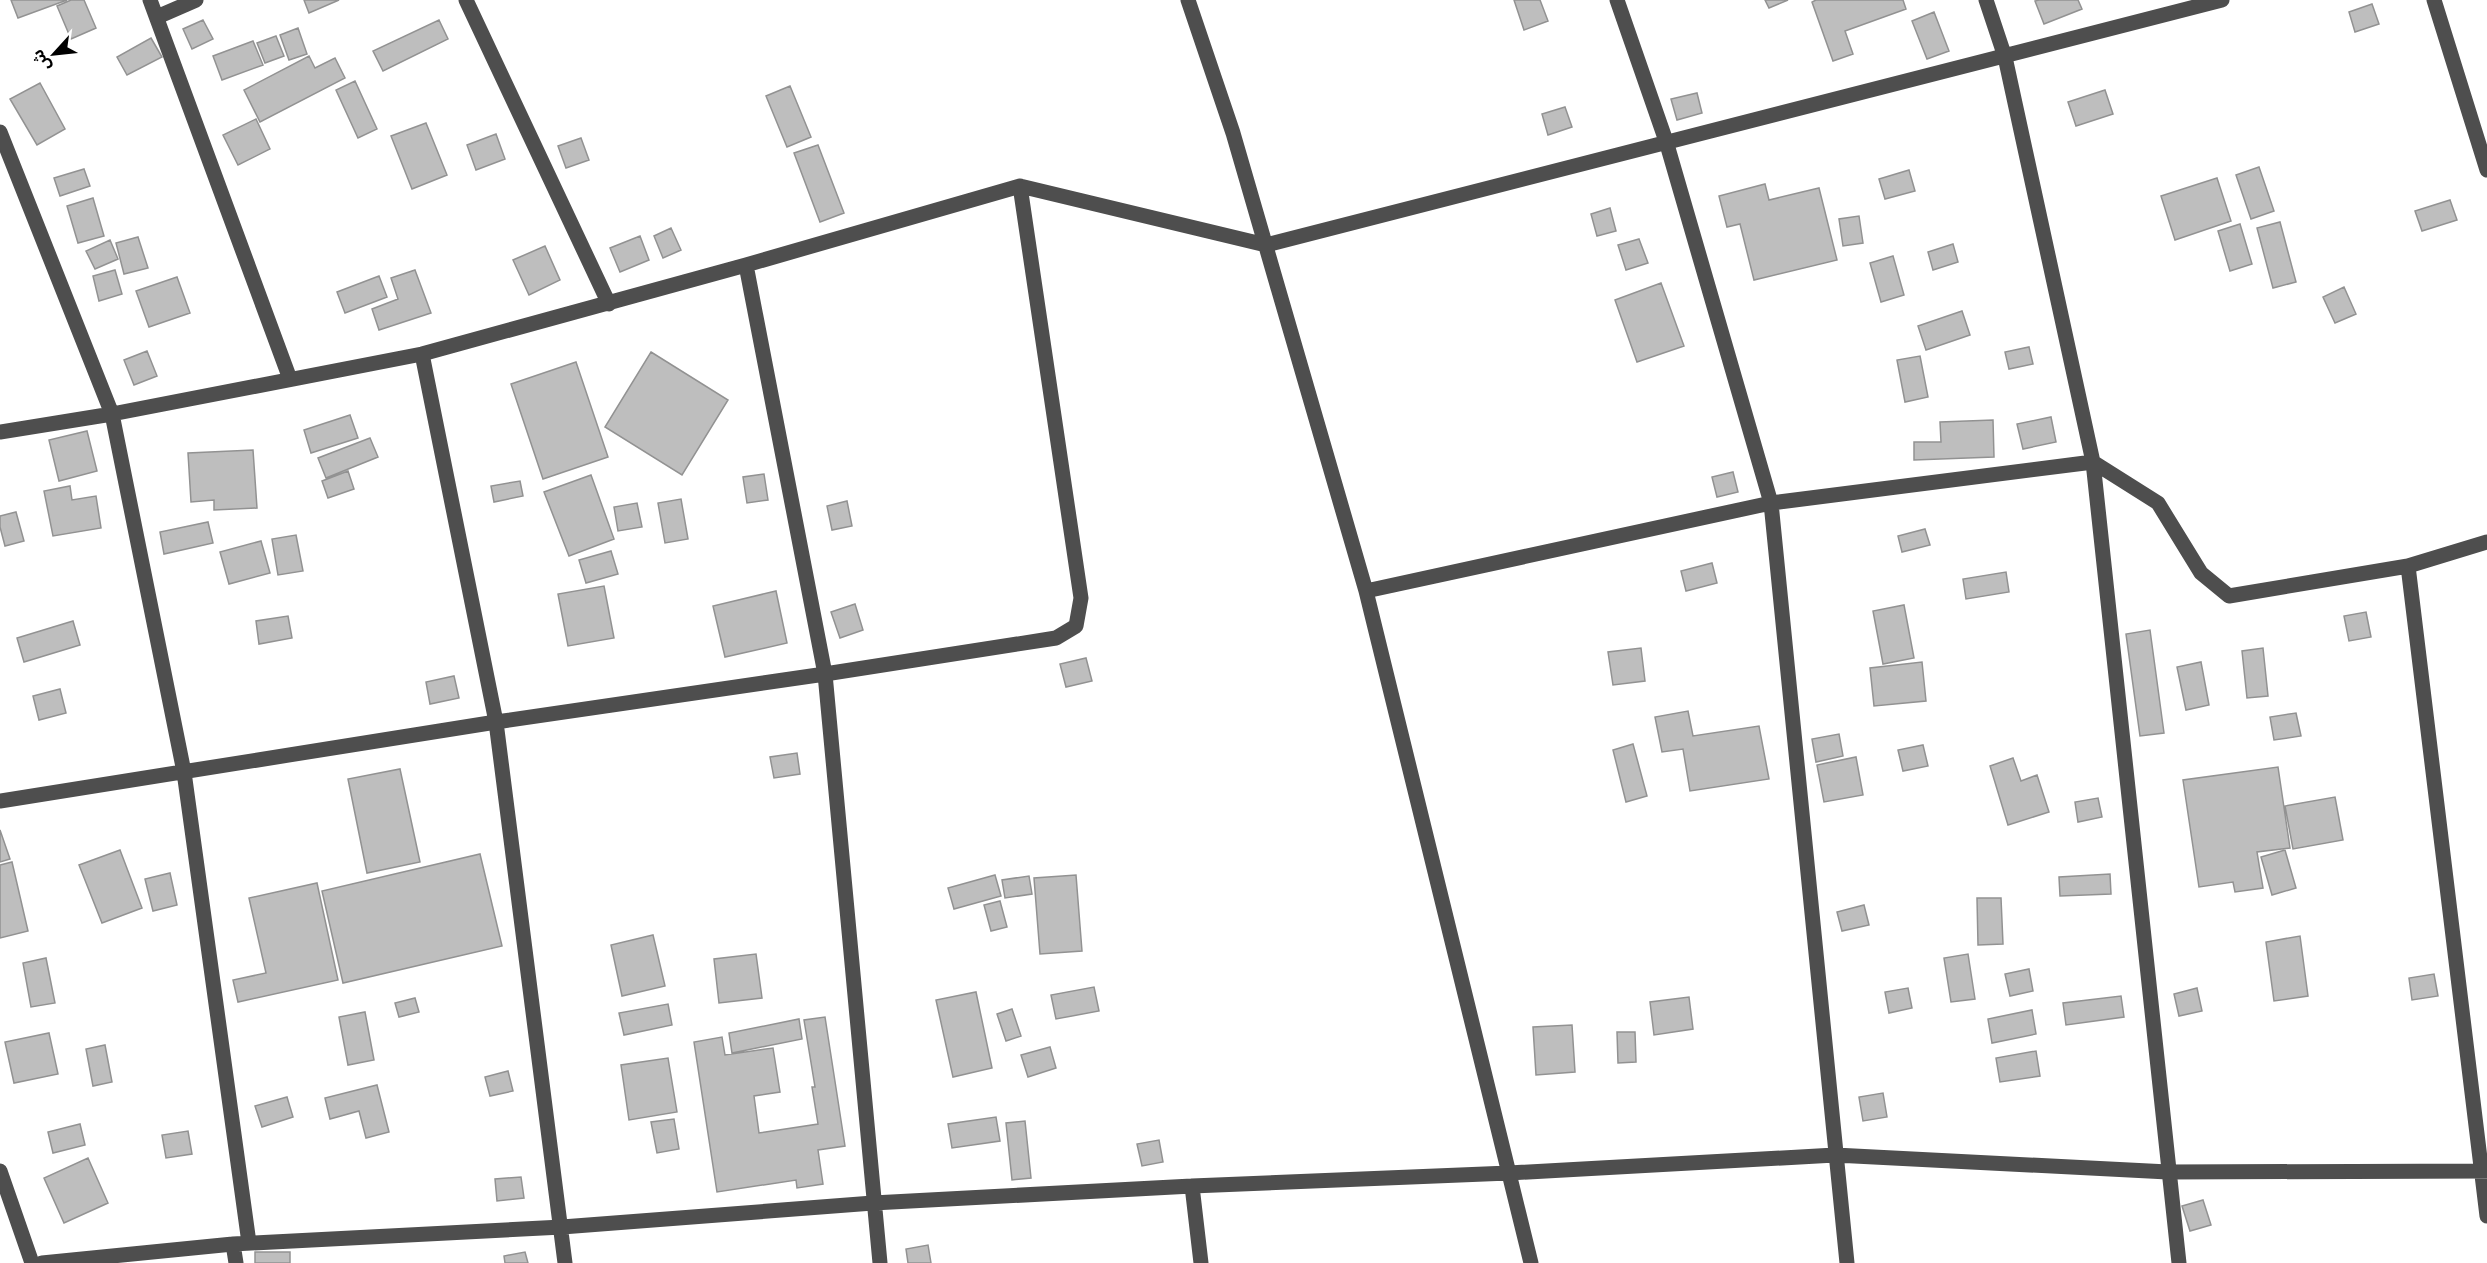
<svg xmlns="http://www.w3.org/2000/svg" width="2487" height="1263" viewBox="0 0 2487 1263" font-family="Raleway,'Noto Sans Arabic',sans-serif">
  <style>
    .building { fill: #bebebe; stroke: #929292; stroke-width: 1.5 }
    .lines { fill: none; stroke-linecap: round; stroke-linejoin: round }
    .minor { stroke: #4e4e4e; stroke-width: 15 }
  </style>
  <rect width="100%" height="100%" fill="#fff"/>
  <path class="building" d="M 11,0 L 67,0 L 18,18 Z
    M 71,0 L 84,0 L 96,28 L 71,39 L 57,6 Z
    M 304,0 L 339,0 L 309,13 Z
    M 1514,0 L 1540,0 L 1548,21 L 1524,30 Z
    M 1765,0 L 1788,0 L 1769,8 Z
    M 1816,0 L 1903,0 L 1906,9 L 1845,31 L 1853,54 L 1833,61 L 1812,2 Z
    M 2039,0 L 2078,0 L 2082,9 L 2044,24 L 2035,1 Z
    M 2372,4 L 2379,24 L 2355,32 L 2349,12 Z
    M 1934,12 L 1949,51 L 1927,59 L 1912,21 Z
    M 203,20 L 213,39 L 192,49 L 183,29 Z
    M 439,20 L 448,39 L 383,71 L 373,51 Z
    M 298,28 L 307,54 L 289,60 L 280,35 Z
    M 276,36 L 284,56 L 265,63 L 257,43 Z
    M 151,38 L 162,57 L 127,75 L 117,57 Z
    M 253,41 L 263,65 L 222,80 L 213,56 Z
    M 309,56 L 315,68 L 335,58 L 345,78 L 260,122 L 244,90 Z
    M 355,81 L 377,129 L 358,138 L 336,90 Z
    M 40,83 L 65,129 L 37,145 L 10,99 Z
    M 790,86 L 811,137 L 787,147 L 766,96 Z
    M 2105,90 L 2113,114 L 2076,126 L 2068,102 Z
    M 1697,93 L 1702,113 L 1677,120 L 1671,99 Z
    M 1565,107 L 1572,127 L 1548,135 L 1542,114 Z
    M 256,119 L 270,149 L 238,165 L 223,135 Z
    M 426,123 L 447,175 L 412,189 L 391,136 Z
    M 496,134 L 505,159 L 476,170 L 467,145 Z
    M 581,138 L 589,160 L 566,168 L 558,146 Z
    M 818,145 L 844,213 L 820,222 L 794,153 Z
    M 2259,167 L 2274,211 L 2251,219 L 2236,175 Z
    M 84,169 L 90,186 L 60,196 L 54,178 Z
    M 1909,170 L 1915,191 L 1885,199 L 1879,179 Z
    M 2217,178 L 2231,221 L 2175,240 L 2161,196 Z
    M 1765,184 L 1769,200 L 1819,188 L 1837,260 L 1754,280 L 1740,224 L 1727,227 L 1719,196 Z
    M 93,198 L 104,236 L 78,243 L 67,206 Z
    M 2450,200 L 2457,220 L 2422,231 L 2415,211 Z
    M 1610,208 L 1616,231 L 1597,236 L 1591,214 Z
    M 1859,216 L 1863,243 L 1843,246 L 1839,219 Z
    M 2280,222 L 2296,282 L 2273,288 L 2257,228 Z
    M 2240,224 L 2252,264 L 2230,271 L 2218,231 Z
    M 671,228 L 681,250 L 663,258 L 654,236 Z
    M 640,236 L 649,260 L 620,272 L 610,248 Z
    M 138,237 L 148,268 L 124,274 L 116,243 Z
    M 1639,239 L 1648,263 L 1626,270 L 1618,245 Z
    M 110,240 L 118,259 L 95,269 L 86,251 Z
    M 1953,244 L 1958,262 L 1933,270 L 1928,252 Z
    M 545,246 L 560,280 L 529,295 L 513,260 Z
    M 1893,256 L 1904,295 L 1881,302 L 1870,263 Z
    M 115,270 L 122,294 L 99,301 L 93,276 Z
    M 415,270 L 431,313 L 379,330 L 372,309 L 398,299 L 391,278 Z
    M 379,276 L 387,297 L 345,313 L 337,292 Z
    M 177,277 L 190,313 L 149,327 L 136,291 Z
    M 1661,283 L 1684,346 L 1637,362 L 1615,300 Z
    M 2344,287 L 2356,314 L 2335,323 L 2323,297 Z
    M 1962,311 L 1970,335 L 1926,350 L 1918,326 Z
    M 2029,347 L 2033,364 L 2009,369 L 2005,352 Z
    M 147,351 L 157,376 L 134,385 L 124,360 Z
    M 651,352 L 728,400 L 682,475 L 605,427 Z
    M 1920,356 L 1928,397 L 1905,402 L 1897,360 Z
    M 576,362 L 608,457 L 543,479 L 511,384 Z
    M 350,415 L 358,438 L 311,453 L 304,430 Z
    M 2051,417 L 2056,442 L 2023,449 L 2017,424 Z
    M 1993,420 L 1994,457 L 1914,460 L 1914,442 L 1941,442 L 1940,422 Z
    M 87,431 L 97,471 L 59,481 L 49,440 Z
    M 370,438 L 378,457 L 326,478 L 318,458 Z
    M 253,450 L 257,508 L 214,510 L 214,500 L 191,502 L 188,453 Z
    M 348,471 L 354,489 L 328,498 L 322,481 Z
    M 1733,472 L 1738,492 L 1717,497 L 1712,477 Z
    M 764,474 L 768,500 L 747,503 L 743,477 Z
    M 591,475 L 614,539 L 569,556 L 544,492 Z
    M 520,481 L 523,496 L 494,502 L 491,486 Z
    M 70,486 L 72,500 L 96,496 L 101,528 L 53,536 L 44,491 Z
    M 681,499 L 688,539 L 665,543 L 658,503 Z
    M 847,501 L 852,526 L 832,530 L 827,506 Z
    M 637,503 L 642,527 L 618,531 L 614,507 Z
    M 16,512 L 24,541 L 5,546 L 0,527 L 0,516 Z
    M 208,522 L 213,543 L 164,554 L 160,532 Z
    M 1925,529 L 1930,545 L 1902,552 L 1898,536 Z
    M 296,535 L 303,571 L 278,575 L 272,539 Z
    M 261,541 L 270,573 L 229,584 L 220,552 Z
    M 611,551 L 618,574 L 586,583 L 579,560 Z
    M 1712,563 L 1717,583 L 1686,591 L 1681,571 Z
    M 2006,572 L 2009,592 L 1966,599 L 1963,579 Z
    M 604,586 L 614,638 L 568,646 L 558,594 Z
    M 776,591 L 787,643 L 725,657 L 713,606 Z
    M 855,604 L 863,630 L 840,638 L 831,612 Z
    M 1904,605 L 1914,658 L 1883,664 L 1873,611 Z
    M 2366,612 L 2371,637 L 2349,641 L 2344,616 Z
    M 288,616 L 292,638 L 259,644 L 256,621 Z
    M 73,621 L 80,645 L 24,662 L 17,638 Z
    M 2150,630 L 2164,733 L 2140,736 L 2126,634 Z
    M 1641,648 L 1645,681 L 1613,685 L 1608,652 Z
    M 2263,648 L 2268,696 L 2247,698 L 2242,651 Z
    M 1086,658 L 1092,681 L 1066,687 L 1060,664 Z
    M 1922,662 L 1926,701 L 1874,706 L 1870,668 Z
    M 2201,662 L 2209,705 L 2186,710 L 2177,667 Z
    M 454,676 L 459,698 L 430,704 L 426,682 Z
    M 60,689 L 66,713 L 39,720 L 33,696 Z
    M 1688,711 L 1693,736 L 1759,726 L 1769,779 L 1690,791 L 1683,749 L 1662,752 L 1655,717 Z
    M 2296,713 L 2301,736 L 2274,740 L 2270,717 Z
    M 1839,734 L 1843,756 L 1816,762 L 1812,739 Z
    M 1633,744 L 1647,796 L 1626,802 L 1613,750 Z
    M 1923,745 L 1928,766 L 1903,771 L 1898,750 Z
    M 797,753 L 800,774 L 774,778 L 770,757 Z
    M 1856,757 L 1863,795 L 1824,802 L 1817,765 Z
    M 2013,758 L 2021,781 L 2037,775 L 2049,812 L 2008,825 L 1990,766 Z
    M 2278,767 L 2290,848 L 2257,852 L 2263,888 L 2235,892 L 2233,882 L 2199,887 L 2183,780 Z
    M 400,769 L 420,862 L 367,873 L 348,779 Z
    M 2335,797 L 2343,840 L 2293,849 L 2285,806 Z
    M 2098,798 L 2102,817 L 2078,822 L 2075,802 Z
    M 0,830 L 10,859 L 0,862 Z
    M 120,850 L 142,908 L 102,923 L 79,865 Z
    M 2285,850 L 2296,888 L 2272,895 L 2261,857 Z
    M 480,854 L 502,946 L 343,983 L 322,891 Z
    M 12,862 L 28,931 L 0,938 L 0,865 Z
    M 170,873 L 177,905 L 153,911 L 145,879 Z
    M 2110,874 L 2111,894 L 2060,896 L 2059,877 Z
    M 995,875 L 1001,896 L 954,909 L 948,888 Z
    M 1076,875 L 1082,951 L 1040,954 L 1034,878 Z
    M 1029,876 L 1032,894 L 1005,898 L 1002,880 Z
    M 317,883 L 338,980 L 238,1002 L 233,980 L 266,973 L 249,898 Z
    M 1977,898 L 2001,898 L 2003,944 L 1978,945 Z
    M 1000,901 L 1007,927 L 991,931 L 984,905 Z
    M 1864,905 L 1869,925 L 1842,931 L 1837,912 Z
    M 653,935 L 665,986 L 622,996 L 611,945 Z
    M 2300,936 L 2308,996 L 2274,1001 L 2266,942 Z
    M 756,954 L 762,998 L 719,1003 L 714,959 Z
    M 1968,954 L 1975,999 L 1951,1002 L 1944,958 Z
    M 46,958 L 55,1003 L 31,1007 L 23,963 Z
    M 2029,969 L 2033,991 L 2010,996 L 2005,974 Z
    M 2434,974 L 2438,996 L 2412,1000 L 2409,978 Z
    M 1094,987 L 1099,1011 L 1056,1019 L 1051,995 Z
    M 1908,988 L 1912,1008 L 1889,1013 L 1885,992 Z
    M 2197,988 L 2202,1011 L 2179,1016 L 2174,994 Z
    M 976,992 L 992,1068 L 953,1077 L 936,1000 Z
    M 2121,996 L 2124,1017 L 2066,1025 L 2063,1003 Z
    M 1689,997 L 1693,1029 L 1654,1035 L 1650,1002 Z
    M 415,998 L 419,1012 L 399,1017 L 395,1003 Z
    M 668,1004 L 672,1025 L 624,1035 L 619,1013 Z
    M 1012,1009 L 1021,1036 L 1006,1041 L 997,1014 Z
    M 2032,1010 L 2036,1034 L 1992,1043 L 1988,1019 Z
    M 365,1012 L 374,1060 L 348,1065 L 339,1017 Z
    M 825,1017 L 845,1146 L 818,1150 L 823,1184 L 797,1188 L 796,1180 L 717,1192 L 694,1042 L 722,1037 L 725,1055 L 773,1048 L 780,1092 L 754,1096 L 759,1133 L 818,1124 L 812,1087 L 815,1087 L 804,1020 Z
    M 799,1019 L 802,1039 L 732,1053 L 729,1033 Z
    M 1572,1025 L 1575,1072 L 1536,1075 L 1533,1027 Z
    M 1617,1032 L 1635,1032 L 1636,1062 L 1618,1063 Z
    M 49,1033 L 58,1074 L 14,1083 L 5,1042 Z
    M 105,1045 L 112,1082 L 93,1086 L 86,1049 Z
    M 1050,1047 L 1056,1068 L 1028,1077 L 1021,1055 Z
    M 2036,1051 L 2040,1076 L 2000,1082 L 1996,1058 Z
    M 668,1058 L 677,1112 L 629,1120 L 621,1065 Z
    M 508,1071 L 513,1091 L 490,1096 L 485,1077 Z
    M 377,1085 L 389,1132 L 366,1138 L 359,1111 L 330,1119 L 325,1098 Z
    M 1883,1093 L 1887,1117 L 1863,1121 L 1859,1097 Z
    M 287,1097 L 293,1117 L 262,1127 L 255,1106 Z
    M 996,1117 L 1000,1141 L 952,1148 L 948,1124 Z
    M 674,1119 L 679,1149 L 657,1153 L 651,1122 Z
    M 1025,1121 L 1031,1178 L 1012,1180 L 1006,1123 Z
    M 80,1124 L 85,1145 L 53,1153 L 48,1132 Z
    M 188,1131 L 192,1154 L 166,1158 L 162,1135 Z
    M 1159,1140 L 1163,1162 L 1142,1166 L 1137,1144 Z
    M 88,1158 L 108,1203 L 64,1223 L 44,1178 Z
    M 521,1177 L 524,1198 L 497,1201 L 495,1179 Z
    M 2203,1200 L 2211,1225 L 2190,1231 L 2182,1206 Z
    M 928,1245 L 931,1263 L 908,1263 L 906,1249 Z
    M 255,1252 L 290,1252 L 290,1263 L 255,1263 Z
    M 525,1252 L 528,1263 L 505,1263 L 504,1256 Z"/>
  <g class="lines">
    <path class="minor" d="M 150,0 L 290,379
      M 466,0 L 609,304
      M 1188,0 L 1233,133 L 1366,591 L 1531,1263
      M 1617,0 L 1666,141 L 1771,503 L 1847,1263
      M 1986,0 L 2005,57 L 2093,462 L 2179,1263
      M 2434,0 L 2487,170
      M 157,17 L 196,0
      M 0,132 L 112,414 L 184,772 L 249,1243
      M 746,265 L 825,674 L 880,1263
      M 422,354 L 496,722 L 565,1263
      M 0,432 L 112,414 L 422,354 L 746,265 L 1020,186 L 1266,245 L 2222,0
      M 2408,566 L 2487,1216
      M 1366,591 L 1771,503 L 2093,462 L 2158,503 L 2201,573 L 2229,596 L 2408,566 L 2487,542
      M 0,801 L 496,722 L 825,674 L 1056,638 L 1076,626 L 1081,598 L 1020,186
      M 0,1171 L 32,1263
      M 1192,1186 L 1201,1263
      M 233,1244 L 236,1263
      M 42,1263 L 233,1244 L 562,1227 L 873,1203 L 1192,1186 L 1509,1173 L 1835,1155 L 2168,1172 L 2487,1171"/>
  </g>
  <g transform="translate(54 54) rotate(243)" stroke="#ffffff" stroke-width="4.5" paint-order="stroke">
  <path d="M0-4.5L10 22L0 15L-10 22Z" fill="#000000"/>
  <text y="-9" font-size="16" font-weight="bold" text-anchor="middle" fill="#000000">ش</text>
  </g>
</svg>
